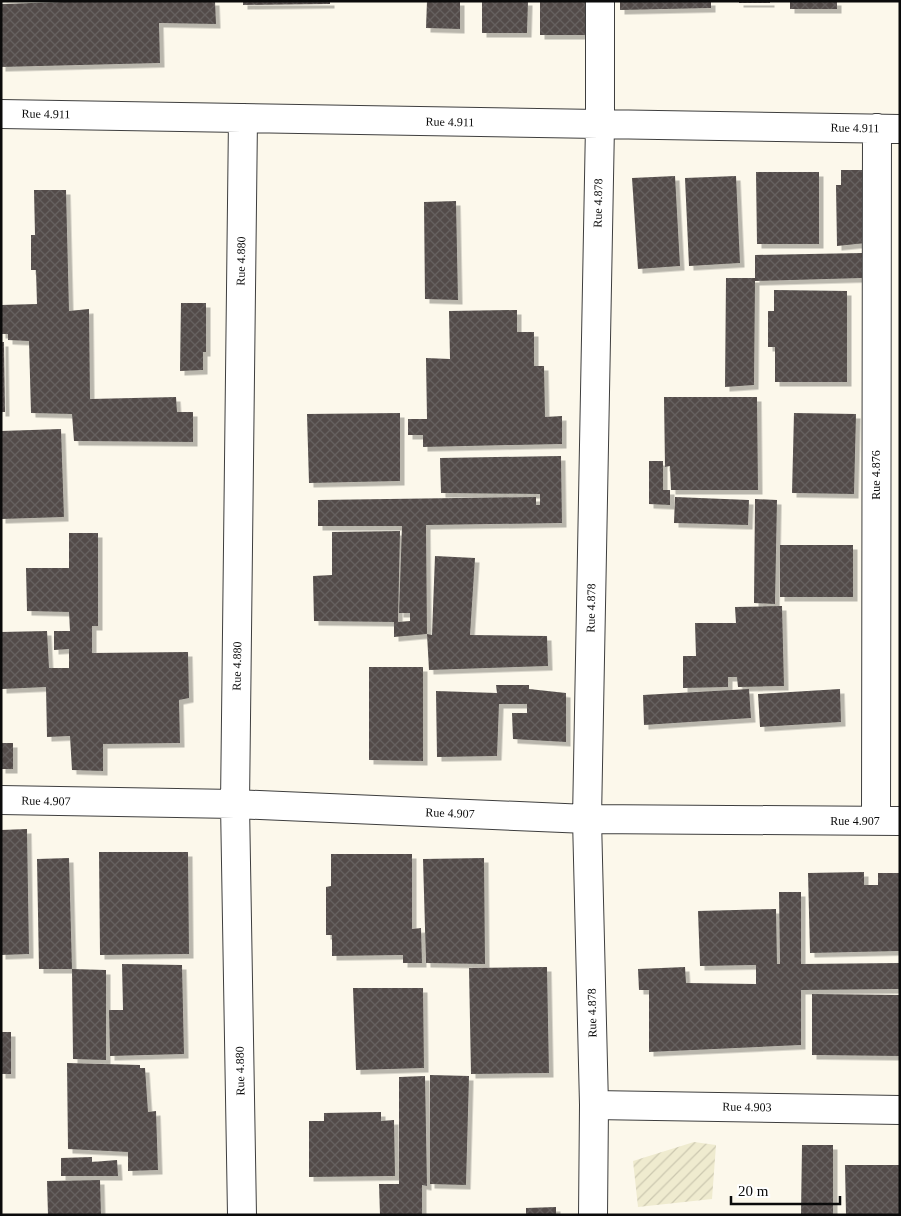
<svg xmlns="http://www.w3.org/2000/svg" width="901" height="1216" viewBox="0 0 901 1216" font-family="Georgia,serif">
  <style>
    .farmland { fill: url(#farmland-furrows) }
    .building { fill: url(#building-cross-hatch); filter: url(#shadow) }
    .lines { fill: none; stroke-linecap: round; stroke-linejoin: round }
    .minor-casing { stroke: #3e3e3e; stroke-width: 30 }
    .minor { stroke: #fff; stroke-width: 28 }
    .labels { text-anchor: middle; stroke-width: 5; stroke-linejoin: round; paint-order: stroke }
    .street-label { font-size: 12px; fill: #0b0b0b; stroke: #fff }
  </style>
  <defs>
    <pattern id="farmland-furrows" width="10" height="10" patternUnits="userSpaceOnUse" patternTransform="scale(1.25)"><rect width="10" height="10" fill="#efebcf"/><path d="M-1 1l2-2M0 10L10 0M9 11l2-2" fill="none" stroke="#ccc8b0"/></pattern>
    <pattern id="building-cross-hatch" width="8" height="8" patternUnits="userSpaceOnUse" patternTransform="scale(1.25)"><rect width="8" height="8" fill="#524c49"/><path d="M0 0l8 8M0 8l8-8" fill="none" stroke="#66615f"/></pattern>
    <filter id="shadow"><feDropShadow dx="4.5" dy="4.5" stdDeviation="0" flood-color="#0004"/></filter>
  </defs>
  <rect width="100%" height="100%" fill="#fcf8eb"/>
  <path class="farmland" d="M 694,1142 L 716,1145 L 712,1199 L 638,1207 L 633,1161 Z"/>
  <path class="building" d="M 93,1 L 215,1 L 216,24 L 159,23 L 160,63 L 1,67 L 1,4 Z
    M 243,1 L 330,1 L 330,4 L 243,5 Z
    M 427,1 L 460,1 L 460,29 L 426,28 Z
    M 482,1 L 528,1 L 527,33 L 482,33 Z
    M 540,1 L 585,1 L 585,35 L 540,35 Z
    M 620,1 L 711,1 L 711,8 L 620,10 Z
    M 739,1 L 770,1 L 770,3 L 739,3 Z
    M 790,1 L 837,1 L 837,9 L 790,9 Z
    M 841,170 L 866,170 L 866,243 L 837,246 L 836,185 L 841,185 Z
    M 756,172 L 819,172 L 819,244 L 757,244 Z
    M 675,176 L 680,266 L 638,269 L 632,178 Z
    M 736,176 L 740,263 L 689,266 L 685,178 Z
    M 34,190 L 66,190 L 69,311 L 89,309 L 90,399 L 176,397 L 177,412 L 193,412 L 193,442 L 74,441 L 72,414 L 31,413 L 29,341 L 8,340 L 8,334 L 1,334 L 1,305 L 37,304 L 36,270 L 31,270 L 31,235 L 35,235 Z
    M 456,201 L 458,300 L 425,299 L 424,202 Z
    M 862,253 L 863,278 L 755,281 L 754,385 L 725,387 L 726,278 L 755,278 L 755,255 Z
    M 774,290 L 847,291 L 847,382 L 775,382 L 775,347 L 768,347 L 768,311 L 774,311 Z
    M 181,303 L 206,303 L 206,352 L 203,352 L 203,370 L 180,371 Z
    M 517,310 L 517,332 L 534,332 L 534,366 L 544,366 L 545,417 L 562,416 L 562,444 L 423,447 L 423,435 L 408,435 L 408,419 L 427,419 L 426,358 L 450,359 L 449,311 Z
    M 1,342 L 4,342 L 5,412 L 1,412 Z
    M 664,397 L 757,397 L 758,490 L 671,490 L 670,466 L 665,467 Z
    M 400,413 L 400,481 L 309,483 L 307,414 Z
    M 794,413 L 856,414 L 854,494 L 792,493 Z
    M 61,429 L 64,517 L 1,519 L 1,431 Z
    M 561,456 L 562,523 L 426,525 L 427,634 L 432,635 L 435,556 L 475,558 L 470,635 L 547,636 L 548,666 L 429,670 L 427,634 L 394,637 L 394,622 L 314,621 L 313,576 L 332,575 L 332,532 L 400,531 L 398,622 L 410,621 L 410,613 L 399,613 L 402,526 L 318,526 L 318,500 L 536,497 L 536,505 L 540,505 L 540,494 L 441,493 L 440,458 Z
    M 649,461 L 663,461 L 663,490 L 670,490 L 670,505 L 649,504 Z
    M 675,497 L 749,500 L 748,525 L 674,523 Z
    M 755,499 L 777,500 L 775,604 L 754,603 Z
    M 69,533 L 98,533 L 98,626 L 92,626 L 92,653 L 188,652 L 189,698 L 179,700 L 180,743 L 103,744 L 103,771 L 72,770 L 70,736 L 47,737 L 46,687 L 2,689 L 1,632 L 47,631 L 49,668 L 69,668 L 69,649 L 54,650 L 54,631 L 70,631 L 69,612 L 27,611 L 26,568 L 69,568 Z
    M 780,545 L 853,545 L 853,597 L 780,597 Z
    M 782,606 L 784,686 L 738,687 L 737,677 L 728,677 L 728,687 L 683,688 L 683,656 L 696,656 L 695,623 L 736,623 L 735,607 Z
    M 369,667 L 423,667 L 423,761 L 369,760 Z
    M 496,685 L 529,685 L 529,689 L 566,693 L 566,742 L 513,739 L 512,713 L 527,713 L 527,704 L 499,704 L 497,756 L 437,757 L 436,691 L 497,693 Z
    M 749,689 L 751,718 L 644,725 L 643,695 Z
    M 840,689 L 841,722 L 760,727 L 758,694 Z
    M 1,743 L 13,743 L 13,769 L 1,769 Z
    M 27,829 L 29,954 L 1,955 L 1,830 Z
    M 99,852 L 188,852 L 189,954 L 100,955 Z
    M 331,854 L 412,854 L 412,929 L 421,928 L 422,963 L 403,963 L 403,955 L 332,956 L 332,935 L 326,935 L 326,887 L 331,886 Z
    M 69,858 L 72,969 L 39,969 L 37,859 Z
    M 484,858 L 485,964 L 426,963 L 423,859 Z
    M 864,872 L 864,885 L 878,885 L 878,873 L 900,873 L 900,951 L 810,953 L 808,873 Z
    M 779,892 L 801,892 L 801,964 L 900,963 L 900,989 L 801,990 L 801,1045 L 649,1052 L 649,990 L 639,990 L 638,969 L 685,967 L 686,983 L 756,984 L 756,965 L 700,966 L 698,911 L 776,909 L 777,964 L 780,964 Z
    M 122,964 L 182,965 L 184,1054 L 110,1056 L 109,1010 L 123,1010 Z
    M 547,967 L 549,1073 L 471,1074 L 469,968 Z
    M 72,969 L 106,970 L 106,1060 L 73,1059 Z
    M 353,988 L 423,988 L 424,1068 L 356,1070 Z
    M 812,994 L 900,995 L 900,1056 L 812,1055 Z
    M 1,1032 L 11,1032 L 11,1074 L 1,1074 Z
    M 67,1063 L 140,1065 L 140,1068 L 145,1068 L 148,1112 L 156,1111 L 158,1170 L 128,1171 L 128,1152 L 68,1149 Z
    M 430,1075 L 469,1076 L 466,1185 L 430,1184 Z
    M 425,1076 L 427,1186 L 422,1185 L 422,1215 L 380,1215 L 379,1184 L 399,1184 L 399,1077 Z
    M 381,1112 L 381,1121 L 394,1120 L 395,1176 L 309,1177 L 309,1121 L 324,1121 L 324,1113 Z
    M 802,1145 L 833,1145 L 833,1215 L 801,1215 Z
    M 92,1157 L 92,1162 L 117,1160 L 118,1176 L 61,1176 L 61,1158 Z
    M 845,1165 L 900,1165 L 900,1215 L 846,1215 Z
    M 100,1180 L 101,1215 L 48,1215 L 47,1181 Z
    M 556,1207 L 556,1215 L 526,1215 L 526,1208 Z"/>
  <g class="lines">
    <defs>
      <path id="minor" d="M 1,114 L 900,129
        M 1,800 L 235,804 L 587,819 L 900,821
        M 876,821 L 877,128
        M 594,1105 L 900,1110
        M 242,1215 L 235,804 L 243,118
        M 593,1215 L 594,1105 L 587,819 L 600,125 L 600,1"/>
    </defs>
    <use href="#minor" class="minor-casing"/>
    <use href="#minor" class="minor"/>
  </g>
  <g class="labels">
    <g class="street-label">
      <text transform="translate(46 114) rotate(1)" y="4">Rue 4.911</text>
      <text transform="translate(450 122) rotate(1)" y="4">Rue 4.911</text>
      <text transform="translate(855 128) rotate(1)" y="4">Rue 4.911</text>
      <text transform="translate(598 203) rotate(-89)" y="4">Rue 4.878</text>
      <text transform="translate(241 261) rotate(-89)" y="4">Rue 4.880</text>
      <text transform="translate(876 475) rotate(-90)" y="4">Rue 4.876</text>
      <text transform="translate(591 608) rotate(-89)" y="4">Rue 4.878</text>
      <text transform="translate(237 666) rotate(-89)" y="4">Rue 4.880</text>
      <text transform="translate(46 801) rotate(1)" y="4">Rue 4.907</text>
      <text transform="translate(450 813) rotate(2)" y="4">Rue 4.907</text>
      <text x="855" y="825">Rue 4.907</text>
      <text transform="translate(592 1013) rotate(-91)" y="4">Rue 4.878</text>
      <text transform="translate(240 1071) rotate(-91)" y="4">Rue 4.880</text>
      <text transform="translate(747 1107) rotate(1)" y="4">Rue 4.903</text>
    </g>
  </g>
  <rect width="901" height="1216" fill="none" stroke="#0b0b0b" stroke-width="5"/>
  <path d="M731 1196v8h109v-8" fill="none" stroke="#0b0b0b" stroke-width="2.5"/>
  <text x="738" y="1196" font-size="15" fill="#0b0b0b" stroke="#ffffff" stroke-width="4" paint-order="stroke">20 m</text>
</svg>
